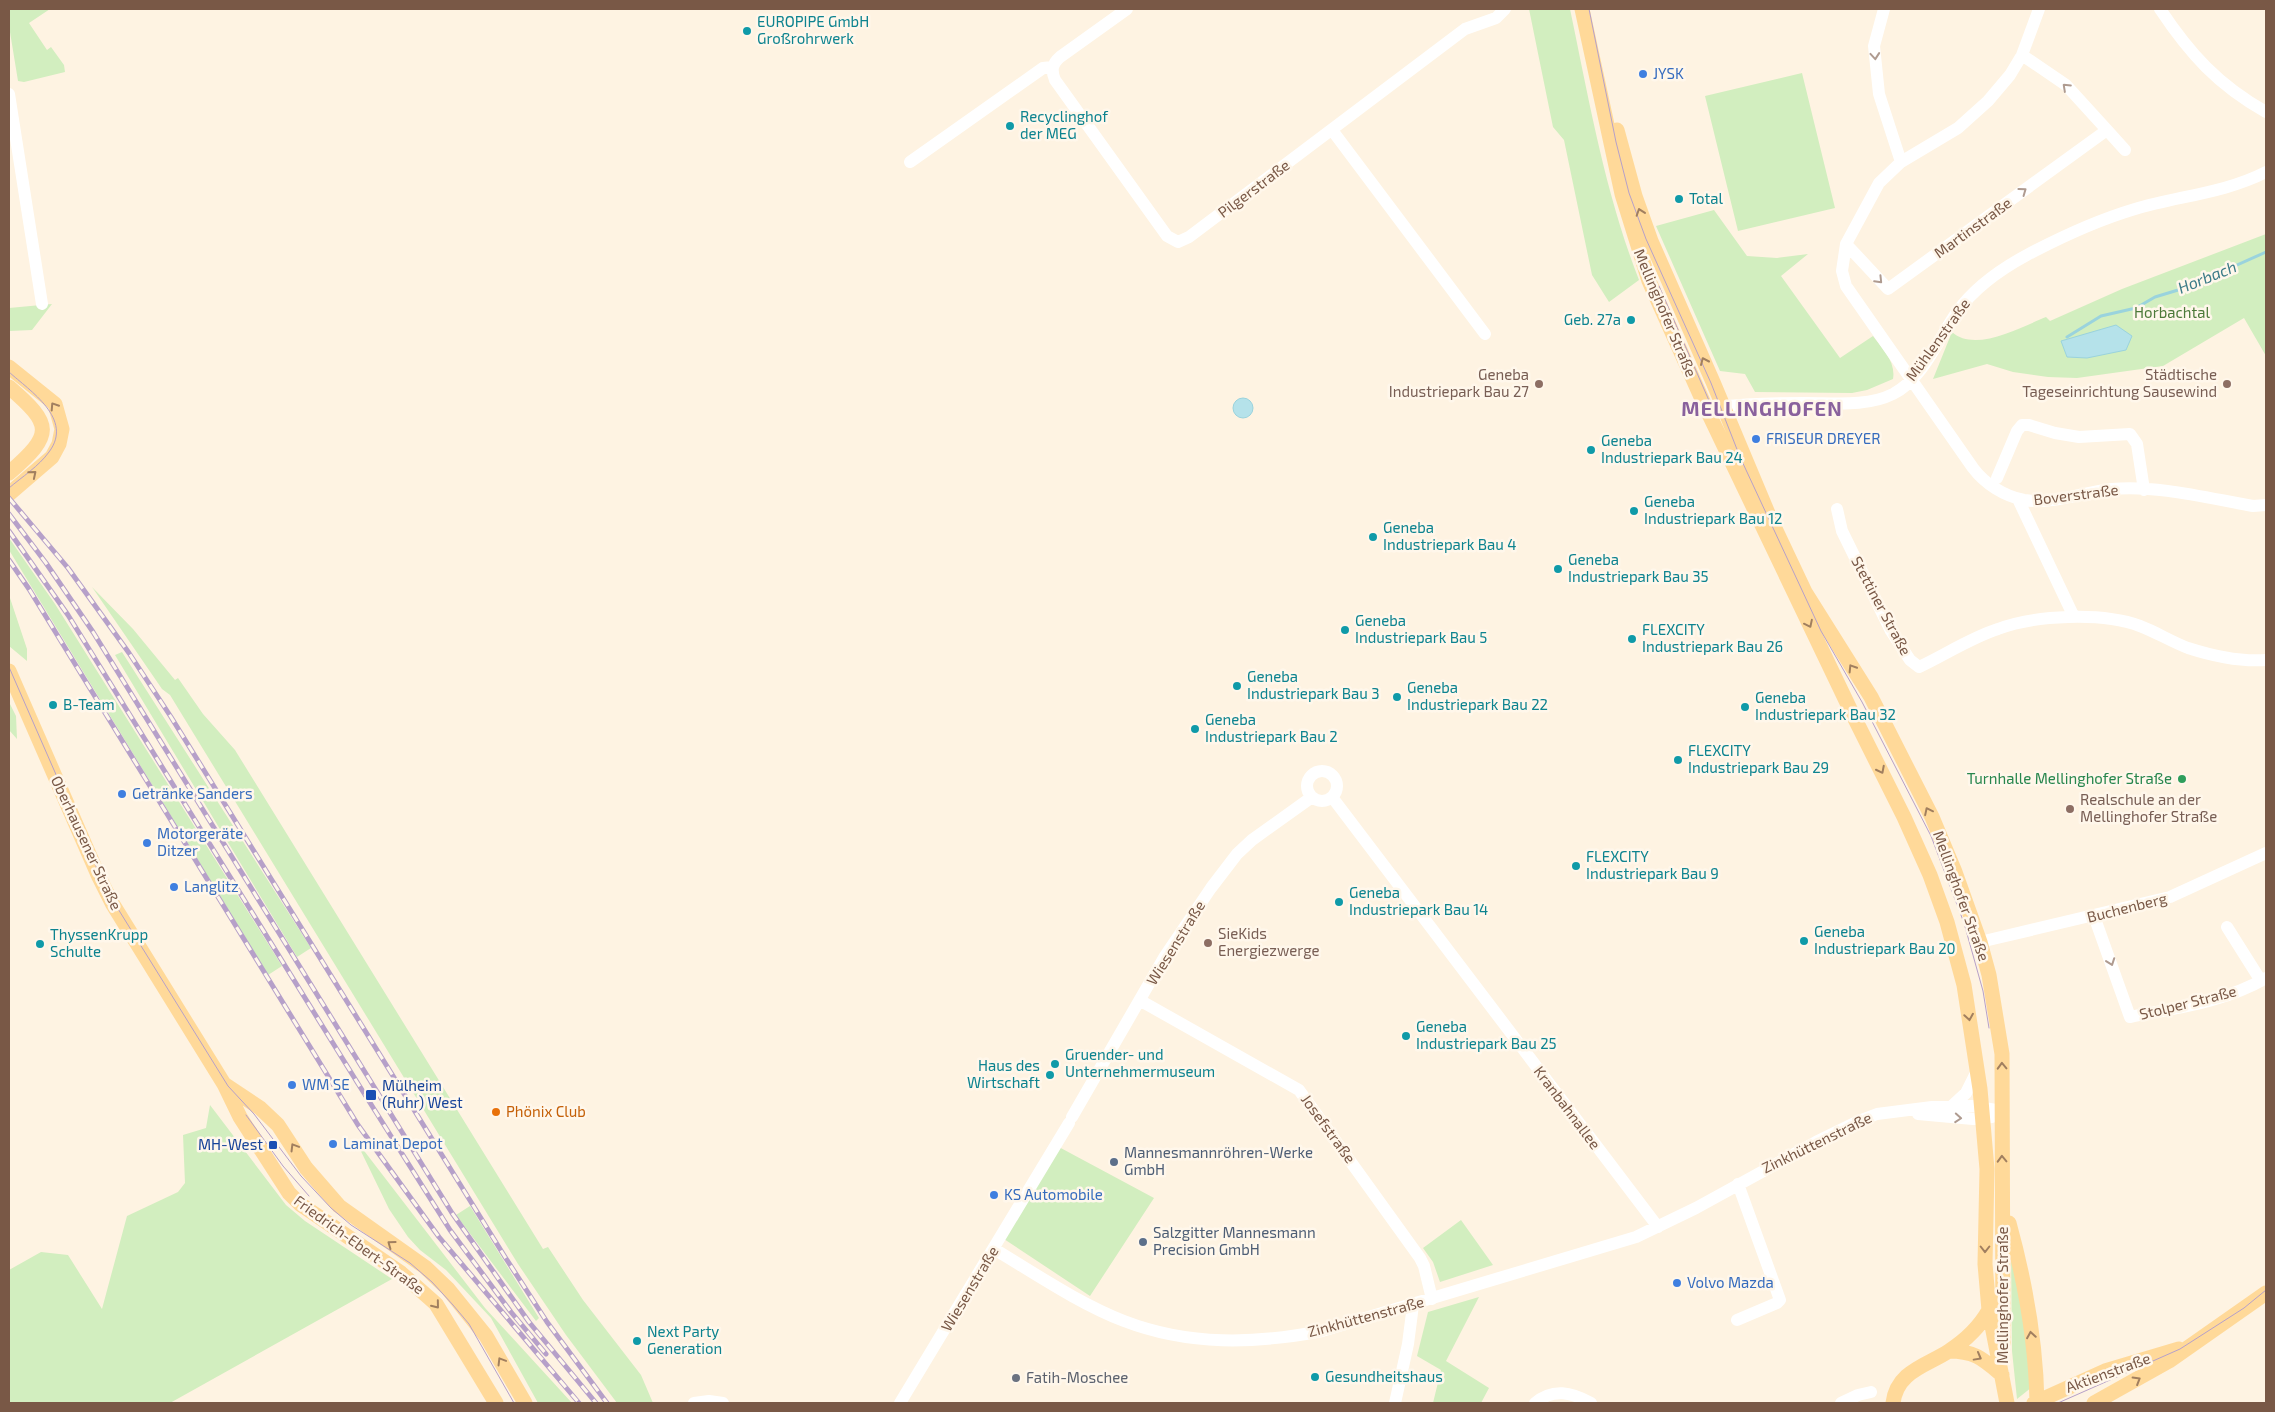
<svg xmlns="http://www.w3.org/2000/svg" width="2275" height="1412" viewBox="0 0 2275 1412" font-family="'Exo 2',sans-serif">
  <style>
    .green { fill: #d2eebf }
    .water { fill: #b5e2ea; stroke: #9ad3dd }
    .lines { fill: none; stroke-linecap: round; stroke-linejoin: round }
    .stream { stroke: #9ad3dd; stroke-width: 3 }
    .minor { stroke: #fff; stroke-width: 12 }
    .major { stroke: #ffd999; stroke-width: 15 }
    .tram { stroke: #b6a0c9; stroke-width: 1 }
    .rail-casing { stroke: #b6a0c9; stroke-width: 5 }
    .rail { stroke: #fff7eb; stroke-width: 3; stroke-dasharray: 9; stroke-linecap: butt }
    .oneway { stroke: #af9b90 }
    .oneway2 { stroke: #a17f5f }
    .culture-dot { fill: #0f9aa8; stroke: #fff7eb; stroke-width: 2 }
    .shop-dot { fill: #3f7fe0; stroke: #fff7eb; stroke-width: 2 }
    .education-dot { fill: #8d6e63; stroke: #fff7eb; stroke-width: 2 }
    .leisure-dot { fill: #2e9e5b; stroke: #fff7eb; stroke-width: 2 }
    .transit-dot { fill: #1a4fb4; stroke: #fff7eb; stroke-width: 2 }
    .food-dot { fill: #e8710a; stroke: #fff7eb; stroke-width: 2 }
    .service-dot { fill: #5c6f8a; stroke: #fff7eb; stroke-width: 2 }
    .worship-dot { fill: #6b7280; stroke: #fff7eb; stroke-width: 2 }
    .labels { text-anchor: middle; stroke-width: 5; stroke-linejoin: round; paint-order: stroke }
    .culture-label { font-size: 15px; fill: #0d838f; stroke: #fff7eb; text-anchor: start }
    .shop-label { font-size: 15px; fill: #366cbe; stroke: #fff7eb; text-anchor: start }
    .street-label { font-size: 15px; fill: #795846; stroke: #fff7eb }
    .park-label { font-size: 15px; fill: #4d7a3a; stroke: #fff7eb }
    .education-label { font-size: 15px; fill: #785e54; stroke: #fff7eb; text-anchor: end }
    .leisure-label { font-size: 15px; fill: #27864d; stroke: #fff7eb; text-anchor: end }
    .transit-label { font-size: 15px; fill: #164399; stroke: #fff7eb; text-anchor: start }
    .food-label { font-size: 15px; fill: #c56008; stroke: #fff7eb; text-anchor: start }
    .service-label { font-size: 15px; fill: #4e5e75; stroke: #fff7eb; text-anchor: start }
    .worship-label { font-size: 15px; fill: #5b616d; stroke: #fff7eb; text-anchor: start }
    .water-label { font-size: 16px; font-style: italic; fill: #3b7b87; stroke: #fff7eb }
    .district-label { font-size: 20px; font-weight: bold; letter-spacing: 1px; fill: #89619d; stroke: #fff7eb }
  </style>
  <rect width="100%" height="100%" fill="#fef3e2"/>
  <path class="green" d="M 9,9 L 50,9 L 29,23 L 47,50 L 51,47 L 64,65 L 65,72 L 24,82 L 18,81 L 9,26 Z
    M 1529,9 L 1570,9 C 1589,100 1605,193 1639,280 L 1609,302 L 1592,275 L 1564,140 L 1553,127 Z
    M 1802,73 L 1835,208 L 1738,231 L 1705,96 Z
    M 1714,210 L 1747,256 L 1777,258 L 1808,254 L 1781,276 L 1840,358 L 1873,336 C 1883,349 1896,362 1893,379 L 1867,390 L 1852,393 L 1755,392 L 1745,374 L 1720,371 L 1656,226 Z
    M 2266,234 L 2266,356 L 2244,318 L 2163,366 L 2077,378 L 2048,377 L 2013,372 L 1987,364 L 1933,379 L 1952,332 C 1975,353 2021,327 2046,317 L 2050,321 L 2122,289 Z
    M 52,304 L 32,330 L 9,331 L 9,308 Z
    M 9,538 L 55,604 L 282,966 L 268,975 L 9,550 Z
    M 92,587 L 133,629 L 175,680 L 178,678 L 203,714 L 235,750 L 543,1249 L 548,1247 L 583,1300 L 641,1375 L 653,1403 L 617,1403 L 566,1335 L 518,1264 L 170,695 L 162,689 Z
    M 9,595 L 27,649 L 27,661 L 9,646 Z
    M 122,652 L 311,948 L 297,957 L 115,655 Z
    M 9,702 L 16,716 L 17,739 L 9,730 Z
    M 210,1105 L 286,1205 L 305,1221 L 392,1279 L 170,1403 L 9,1403 L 9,1270 L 41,1252 L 68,1255 L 102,1309 L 127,1216 L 178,1192 L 185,1183 L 183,1135 L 206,1128 Z
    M 355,1139 L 485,1308 L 572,1403 L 538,1403 L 491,1318 L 446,1270 L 420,1250 L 408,1237 L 389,1209 Z
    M 1057,1146 L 1154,1198 L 1090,1296 L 1004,1239 Z
    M 470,1206 L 539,1318 L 536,1321 L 456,1215 Z
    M 1461,1220 L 1493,1265 L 1440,1282 L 1433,1262 L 1423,1248 Z
    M 2011,1249 L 2028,1337 L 2032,1387 L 2017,1399 L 2012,1351 Z
    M 1479,1297 L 1446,1361 L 1489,1388 L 1481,1403 L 1433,1403 L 1441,1370 L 1417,1356 L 1428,1312 Z"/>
  <path class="water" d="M 2116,325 L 2132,336 L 2126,350 L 2087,358 L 2067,357 L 2061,341 Z
    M1233 408a10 10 0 1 1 20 0a10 10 0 1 1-20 0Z"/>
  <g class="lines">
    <path class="stream" d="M 2067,337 L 2101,316 L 2136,308 L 2155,297 L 2188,287 L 2266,252"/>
    <path class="minor" d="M 1127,9 L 1060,57 C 1052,64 1051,70 1055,80 L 1167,236 L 1178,242 L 1189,237 L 1465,29 L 1496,18 L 1505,9
      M 1884,9 L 1874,46 L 1879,94 L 1901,162
      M 2039,9 L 2022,55 L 2010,75 L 1988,101 L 1958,128 L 1901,162 L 1879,183 L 1846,244 L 1842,271 L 1846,286 L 1973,468 C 1985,484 2004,496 2024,500 C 2053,505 2083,492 2112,489 C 2158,485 2207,498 2253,506 L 2266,505
      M 2160,9 C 2190,54 2218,85 2266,112
      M 9,94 L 42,304
      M 1332,130 L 1485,334
      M 2107,130 L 2125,150
      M 910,162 L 1043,68 L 1052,67
      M 1846,244 L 1888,289 L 2107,130 L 2066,85 L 2022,55
      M 1716,407 C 1746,404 1776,403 1807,403 C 1834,403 1867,407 1893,394 C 1924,378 1938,339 1957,312 C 1975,287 2001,269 2027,255 C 2061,237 2098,220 2135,209 C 2179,196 2225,193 2266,172
      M 1997,478 L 2017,431 L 2022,425 L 2029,425 L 2055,433 L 2079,437 L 2130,434 L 2137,444 L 2144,490
      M 2018,499 L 2074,617
      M 1837,509 L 1842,531 L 1891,631 L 1910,660 L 1919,667 C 1945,655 1970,638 1998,629 C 2035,615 2102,612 2140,626 C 2156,632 2172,642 2188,648 C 2213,656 2240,662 2266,660
      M1307 786a15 15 0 1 1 30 0a15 15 0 1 1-30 0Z
      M 1332,797 L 1658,1227
      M 2094,916 L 2130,1017 C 2176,1008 2225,1002 2266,978
      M 2227,927 L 2261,981
      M 1980,942 L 2170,897 L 2266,853
      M 1141,1001 L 1299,1090 L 1420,1258 L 1424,1266 L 1432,1299
      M 1952,1106 L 1966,1093 L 1977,1071
      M 1918,1114 L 1973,1119 L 1992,1117
      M 1072,1117 L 1165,956 L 1211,888 L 1237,854 L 1252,840 L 1312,797
      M 994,1249 C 1036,1274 1078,1303 1124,1321 C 1189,1346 1255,1344 1322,1331 L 1636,1237 L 1696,1208 L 1816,1142 L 1861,1120 L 1877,1114 L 1932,1107 L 1972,1106 L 2002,1111
      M 1737,1320 L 1777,1303 L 1780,1300 L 1738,1184
      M 694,1403 L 709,1401 L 723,1403
      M 900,1403 L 1069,1123
      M 1395,1403 L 1408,1344 L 1413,1305
      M 1535,1403 C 1553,1388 1571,1392 1591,1403
      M 1841,1403 L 1858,1395 L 1871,1392"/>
    <path class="major" d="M 1582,9 L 1622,194 L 1649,281 L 1706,408 L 1850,709 L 1904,817 L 1930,875 L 1947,922 L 1964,985 L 1980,1089 L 1987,1169 L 1985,1264 L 1989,1310 L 2007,1403
      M 1617,130 L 1635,196 L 1651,241 L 1713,382 L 1770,518 L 1805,592 L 1871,697 L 1932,817 L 1955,872 L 1980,942 L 1989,975 L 2002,1054 L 2003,1344
      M 9,367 L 55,404 L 62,429 L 59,444 L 52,457 L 9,494
      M 9,387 C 53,425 54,434 9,473
      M 9,671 L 99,877 L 112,903 L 224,1084 L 240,1117 L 289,1193 L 300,1204 L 401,1273 L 436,1304 L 496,1403
      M 224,1084 L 260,1108 L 278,1125 L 306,1168 L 339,1206 L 425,1267 L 448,1289 L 486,1336 L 525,1403
      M 2009,1223 C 2025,1281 2036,1343 2037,1403
      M 1949,1351 C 1975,1351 1983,1359 2002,1375
      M 1893,1403 C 1897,1371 1926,1366 1949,1351 C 1966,1340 1979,1328 1989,1310
      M 2034,1403 L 2105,1371 L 2179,1349
      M 2094,1403 L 2169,1361 L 2266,1293"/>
    <path class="tram" d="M 1589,9 L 1616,142 L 1629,193 L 1646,239 L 1711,383 L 1740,457 L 1821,631 L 1862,702 L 1931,836 L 1964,923 L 1983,991 L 1989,1028
      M 1659,286 L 1714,412
      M 9,372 C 30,391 74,419 49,452 C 39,466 22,477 9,488
      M 9,667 L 99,873 L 115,904 L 228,1086 L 254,1114 L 301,1176 L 331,1208 L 351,1225 L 410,1263 L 432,1282 L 453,1305 L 469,1324 L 514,1403
      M 246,1115 L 283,1166 L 309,1196
      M 2058,1403 L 2180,1349 L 2244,1308 L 2266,1290"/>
    <defs>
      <path id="rail" d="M 9,498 L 68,568 L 129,653 L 171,717 L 505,1257 L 547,1322 L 607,1403
        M 9,514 L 46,563 L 93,632 L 452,1213 L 529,1322 L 596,1403
        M 9,531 L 68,615 L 357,1082 L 450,1230 L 511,1312 L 546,1354
        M 9,560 L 29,589 L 358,1125 L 439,1237 L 579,1403"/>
    </defs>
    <use href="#rail" class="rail-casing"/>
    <use href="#rail" class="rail"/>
  </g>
  <defs><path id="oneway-chevron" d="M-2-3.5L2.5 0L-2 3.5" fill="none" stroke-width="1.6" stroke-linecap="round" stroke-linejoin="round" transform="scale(1.25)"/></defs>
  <g class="oneway">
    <use href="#oneway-chevron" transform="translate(1875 56) rotate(85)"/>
    <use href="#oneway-chevron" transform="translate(2066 87) rotate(-137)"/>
    <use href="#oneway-chevron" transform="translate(2023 191) rotate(-36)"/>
    <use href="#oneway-chevron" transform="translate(1879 280) rotate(46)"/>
    <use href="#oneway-chevron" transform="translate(2111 962) rotate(70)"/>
    <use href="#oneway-chevron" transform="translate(1958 1118) rotate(4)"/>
  </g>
  <g class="oneway2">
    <use href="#oneway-chevron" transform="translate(1640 212) rotate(-109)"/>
    <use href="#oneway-chevron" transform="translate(1704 361) rotate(-114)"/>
    <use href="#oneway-chevron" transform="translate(54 406) rotate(-123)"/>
    <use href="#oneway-chevron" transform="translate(33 474) rotate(-40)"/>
    <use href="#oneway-chevron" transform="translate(1809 624) rotate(64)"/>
    <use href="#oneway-chevron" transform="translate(1852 668) rotate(-122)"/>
    <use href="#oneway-chevron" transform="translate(1881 770) rotate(63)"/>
    <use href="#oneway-chevron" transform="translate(1928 811) rotate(-116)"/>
    <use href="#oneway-chevron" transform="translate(1969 1017) rotate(81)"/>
    <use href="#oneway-chevron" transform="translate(2002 1066) rotate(-92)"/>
    <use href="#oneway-chevron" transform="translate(294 1147) rotate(-121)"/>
    <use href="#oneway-chevron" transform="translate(2002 1159) rotate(-92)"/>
    <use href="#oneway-chevron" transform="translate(391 1244) rotate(-144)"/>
    <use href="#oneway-chevron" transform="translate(1985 1249) rotate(90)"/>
    <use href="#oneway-chevron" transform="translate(436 1305) rotate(51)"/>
    <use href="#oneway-chevron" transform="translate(2031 1335) rotate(-99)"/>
    <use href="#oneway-chevron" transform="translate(1978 1357) rotate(29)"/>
    <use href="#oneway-chevron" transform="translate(501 1361) rotate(-121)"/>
    <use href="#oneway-chevron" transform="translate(2137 1380) rotate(-31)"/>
  </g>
  <g class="culture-dot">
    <circle cx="747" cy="31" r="5"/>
    <circle cx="1010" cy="126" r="5"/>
    <circle cx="1679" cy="199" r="5"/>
    <circle cx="1631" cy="320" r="5"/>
    <circle cx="1591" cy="450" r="5"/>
    <circle cx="1634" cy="511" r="5"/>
    <circle cx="1373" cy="537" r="5"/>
    <circle cx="1558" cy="569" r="5"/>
    <circle cx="1345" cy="630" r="5"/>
    <circle cx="1632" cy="639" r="5"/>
    <circle cx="1237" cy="686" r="5"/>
    <circle cx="1397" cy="697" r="5"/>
    <circle cx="53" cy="705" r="5"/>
    <circle cx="1745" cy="707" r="5"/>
    <circle cx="1195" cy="729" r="5"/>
    <circle cx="1678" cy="760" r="5"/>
    <circle cx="1576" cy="866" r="5"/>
    <circle cx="1339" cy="902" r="5"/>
    <circle cx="1804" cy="941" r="5"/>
    <circle cx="40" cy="944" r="5"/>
    <circle cx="1406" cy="1036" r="5"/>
    <circle cx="1055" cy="1064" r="5"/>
    <circle cx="1050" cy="1075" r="5"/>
    <circle cx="637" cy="1341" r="5"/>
    <circle cx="1315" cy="1377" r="5"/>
  </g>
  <g class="shop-dot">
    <circle cx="1643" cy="74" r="5"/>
    <circle cx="1756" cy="439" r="5"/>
    <circle cx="122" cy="794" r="5"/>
    <circle cx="147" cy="843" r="5"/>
    <circle cx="174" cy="887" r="5"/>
    <circle cx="292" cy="1085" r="5"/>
    <circle cx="333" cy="1144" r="5"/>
    <circle cx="994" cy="1195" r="5"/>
    <circle cx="1677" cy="1283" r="5"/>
  </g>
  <g class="education-dot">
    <circle cx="1539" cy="384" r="5"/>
    <circle cx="2227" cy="384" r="5"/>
    <circle cx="2070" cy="809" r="5"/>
    <circle cx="1208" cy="943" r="5"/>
  </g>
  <circle class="leisure-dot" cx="2182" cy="779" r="5"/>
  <g class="transit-dot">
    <rect x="365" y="1089" width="12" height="12" rx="2.5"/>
    <rect x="268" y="1140" width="10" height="10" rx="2.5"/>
  </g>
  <circle class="food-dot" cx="496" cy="1112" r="5"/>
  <g class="service-dot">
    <circle cx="1114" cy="1162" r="5"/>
    <circle cx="1143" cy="1242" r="5"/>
  </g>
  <circle class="worship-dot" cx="1016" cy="1378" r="5"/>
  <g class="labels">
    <g class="culture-label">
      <text x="757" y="27">EUROPIPE GmbH<tspan x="757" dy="17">Großrohrwerk</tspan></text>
      <text x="1020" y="122">Recyclinghof<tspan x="1020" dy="17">der MEG</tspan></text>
      <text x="1689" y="204">Total</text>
      <text x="1621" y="325" text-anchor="end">Geb. 27a</text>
      <text x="1601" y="446">Geneba<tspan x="1601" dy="17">Industriepark Bau 24</tspan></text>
      <text x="1644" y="507">Geneba<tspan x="1644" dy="17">Industriepark Bau 12</tspan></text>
      <text x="1383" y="533">Geneba<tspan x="1383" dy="17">Industriepark Bau 4</tspan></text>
      <text x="1568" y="565">Geneba<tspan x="1568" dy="17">Industriepark Bau 35</tspan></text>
      <text x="1355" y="626">Geneba<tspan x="1355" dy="17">Industriepark Bau 5</tspan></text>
      <text x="1642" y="635">FLEXCITY<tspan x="1642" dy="17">Industriepark Bau 26</tspan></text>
      <text x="1247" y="682">Geneba<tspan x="1247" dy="17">Industriepark Bau 3</tspan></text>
      <text x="1407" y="693">Geneba<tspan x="1407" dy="17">Industriepark Bau 22</tspan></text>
      <text x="1755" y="703">Geneba<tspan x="1755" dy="17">Industriepark Bau 32</tspan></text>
      <text x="63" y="710">B-Team</text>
      <text x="1205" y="725">Geneba<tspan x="1205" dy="17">Industriepark Bau 2</tspan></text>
      <text x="1688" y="756">FLEXCITY<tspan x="1688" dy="17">Industriepark Bau 29</tspan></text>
      <text x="1586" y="862">FLEXCITY<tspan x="1586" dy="17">Industriepark Bau 9</tspan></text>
      <text x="1349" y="898">Geneba<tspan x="1349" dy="17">Industriepark Bau 14</tspan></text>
      <text x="1814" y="937">Geneba<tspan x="1814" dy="17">Industriepark Bau 20</tspan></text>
      <text x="50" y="940">ThyssenKrupp<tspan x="50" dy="17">Schulte</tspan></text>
      <text x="1416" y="1032">Geneba<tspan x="1416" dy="17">Industriepark Bau 25</tspan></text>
      <text x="1065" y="1060">Gruender- und<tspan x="1065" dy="17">Unternehmermuseum</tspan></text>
      <text x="1040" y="1071" text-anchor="end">Haus des<tspan x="1040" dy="17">Wirtschaft</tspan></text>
      <text x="647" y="1337">Next Party<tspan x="647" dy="17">Generation</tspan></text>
      <text x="1325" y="1382">Gesundheitshaus</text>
    </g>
    <g class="shop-label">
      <text x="1653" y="79">JYSK</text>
      <text x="1766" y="444">FRISEUR DREYER</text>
      <text x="132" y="799">Getränke Sanders</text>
      <text x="157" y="839">Motorgeräte<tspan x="157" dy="17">Ditzer</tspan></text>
      <text x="184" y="892">Langlitz</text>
      <text x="302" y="1090">WM SE</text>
      <text x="343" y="1149">Laminat Depot</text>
      <text x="1004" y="1200">KS Automobile</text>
      <text x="1687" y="1288">Volvo Mazda</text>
    </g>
    <g class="street-label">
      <text transform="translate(1254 189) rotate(-37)" y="5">Pilgerstraße</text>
      <text transform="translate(1973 228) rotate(-36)" y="5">Martinstraße</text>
      <text transform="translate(1665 313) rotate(67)" y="5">Mellinghofer Straße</text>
      <text transform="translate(1938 340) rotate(-54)" y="5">Mühlenstraße</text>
      <text transform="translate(2076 495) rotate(-7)" y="5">Boverstraße</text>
      <text transform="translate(1881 606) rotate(62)" y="5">Stettiner Straße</text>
      <text transform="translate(86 843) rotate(65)" y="5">Oberhausener Straße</text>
      <text transform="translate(1961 896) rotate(70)" y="5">Mellinghofer Straße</text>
      <text transform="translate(2127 908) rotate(-14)" y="5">Buchenberg</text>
      <text transform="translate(1176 943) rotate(-58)" y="5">Wiesenstraße</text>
      <text transform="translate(2188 1003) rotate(-14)" y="5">Stolper Straße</text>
      <text transform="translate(1567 1108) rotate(53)" y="5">Kranbahnallee</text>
      <text transform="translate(1328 1129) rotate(54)" y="5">Josefstraße</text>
      <text transform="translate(1817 1143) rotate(-26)" y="5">Zinkhüttenstraße</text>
      <text transform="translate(359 1245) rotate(36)" y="5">Friedrich-Ebert-Straße</text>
      <text transform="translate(970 1289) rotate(-59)" y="5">Wiesenstraße</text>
      <text transform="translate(2003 1295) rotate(-90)" y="5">Mellinghofer Straße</text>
      <text transform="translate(1366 1317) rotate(-15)" y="5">Zinkhüttenstraße</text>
      <text transform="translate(2108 1373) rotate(-20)" y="5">Aktienstraße</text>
    </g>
    <g class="park-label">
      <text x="2172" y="318">Horbachtal</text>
    </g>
    <g class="education-label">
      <text x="1529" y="380">Geneba<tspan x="1529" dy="17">Industriepark Bau 27</tspan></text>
      <text x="2217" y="380">Städtische<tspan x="2217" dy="17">Tageseinrichtung Sausewind</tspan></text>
      <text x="2080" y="805" text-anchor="start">Realschule an der<tspan x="2080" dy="17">Mellinghofer Straße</tspan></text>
      <text x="1218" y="939" text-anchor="start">SieKids<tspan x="1218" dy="17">Energiezwerge</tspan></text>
    </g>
    <g class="leisure-label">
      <text x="2172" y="784">Turnhalle Mellinghofer Straße</text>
    </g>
    <g class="transit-label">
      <text x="382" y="1091">Mülheim<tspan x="382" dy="17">(Ruhr) West</tspan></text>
      <text x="263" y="1150" text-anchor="end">MH-West</text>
    </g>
    <g class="food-label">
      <text x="506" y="1117">Phönix Club</text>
    </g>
    <g class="service-label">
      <text x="1124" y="1158">Mannesmannröhren-Werke<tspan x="1124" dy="17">GmbH</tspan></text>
      <text x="1153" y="1238">Salzgitter Mannesmann<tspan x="1153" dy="17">Precision GmbH</tspan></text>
    </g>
    <g class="worship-label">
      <text x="1026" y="1383">Fatih-Moschee</text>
    </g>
    <g class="water-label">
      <text transform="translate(2207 277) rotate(-22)" y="6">Horbach</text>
    </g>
    <g class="district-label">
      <text x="1762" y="416">MELLINGHOFEN</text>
    </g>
  </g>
  <rect width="2275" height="1412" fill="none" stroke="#795846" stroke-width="20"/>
</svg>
